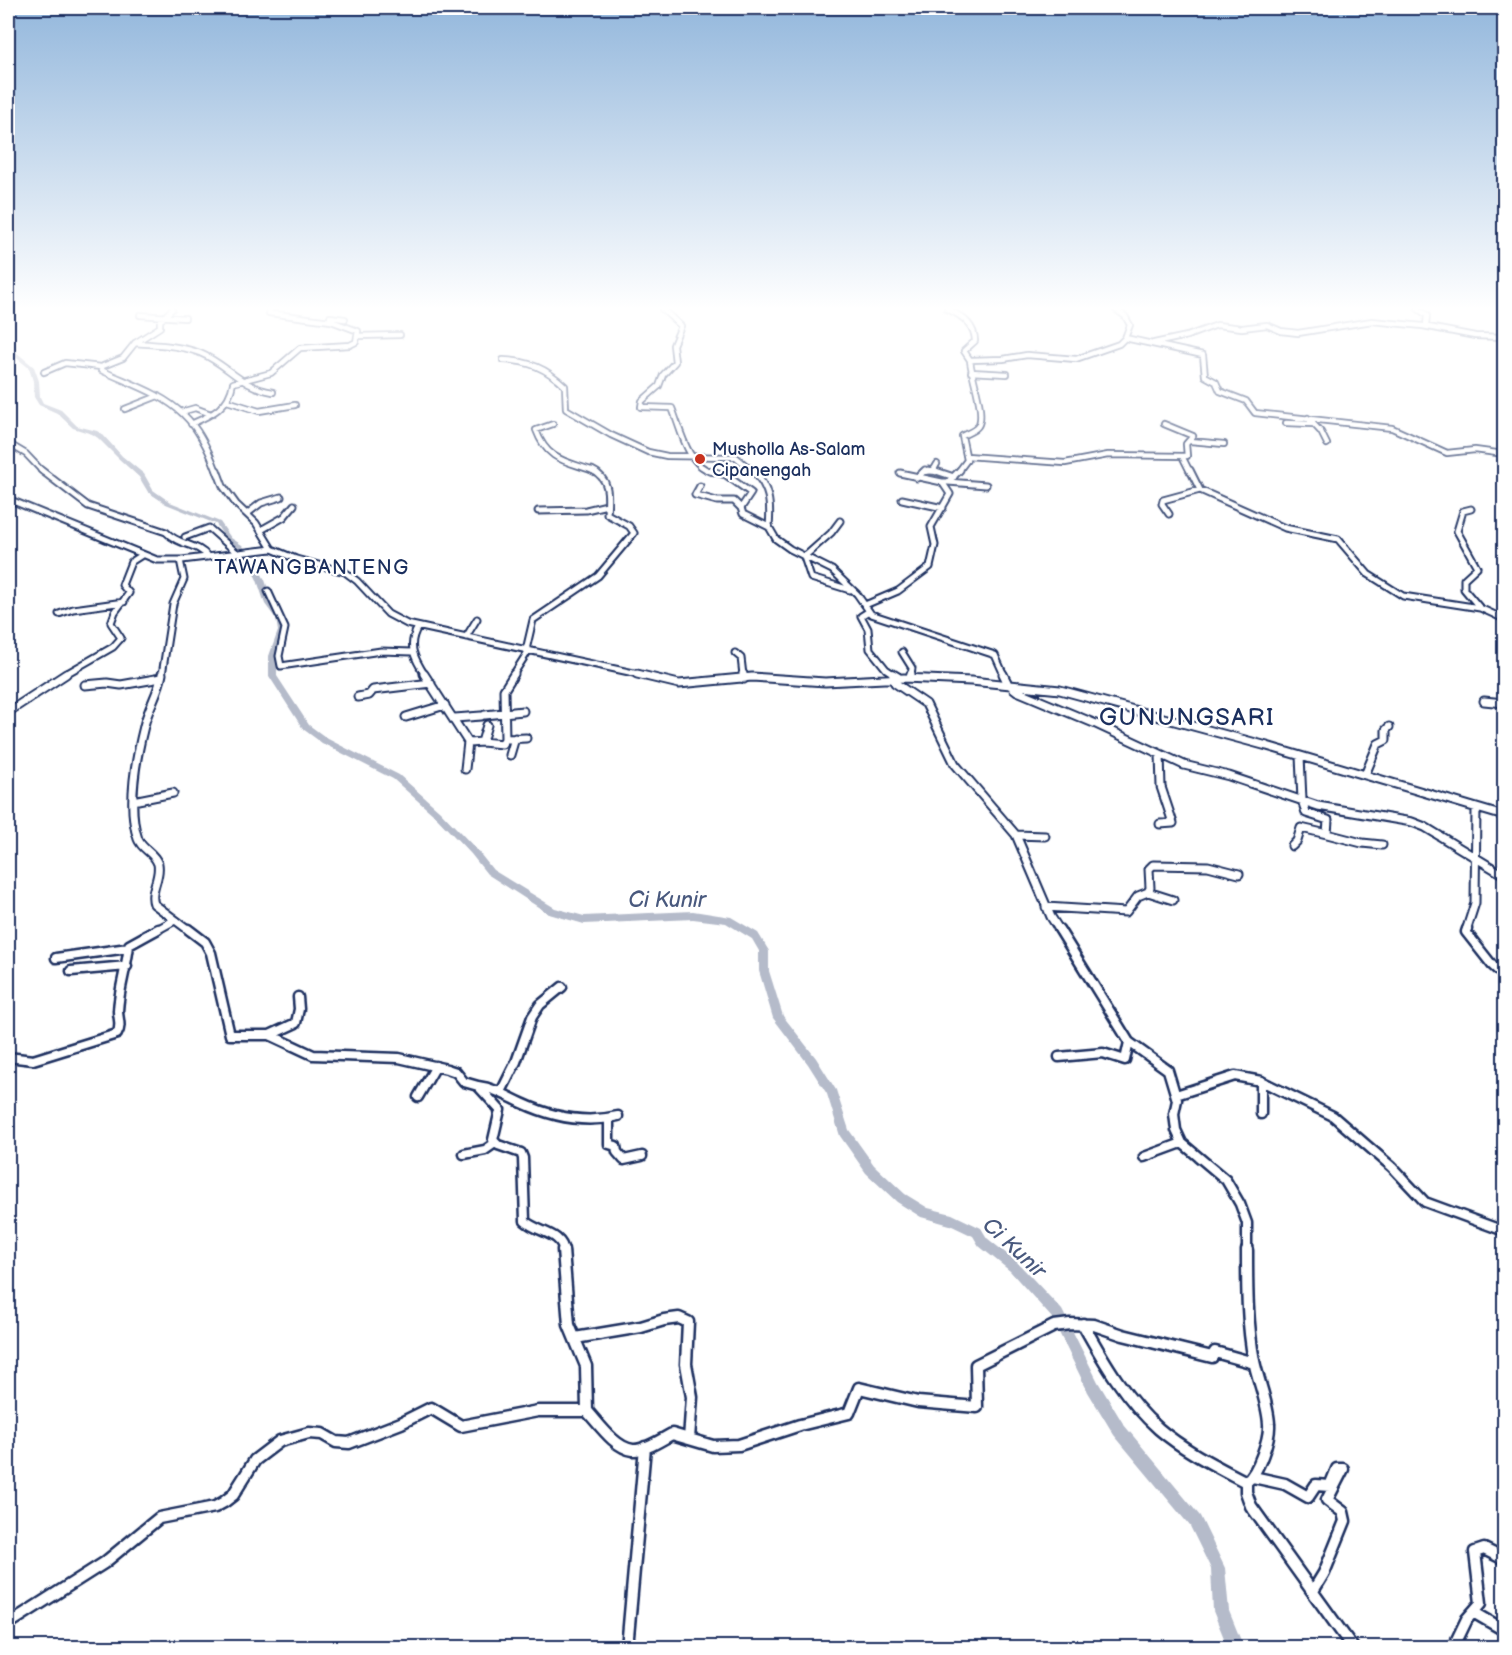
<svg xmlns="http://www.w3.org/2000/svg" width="1512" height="1655" viewBox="0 0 1512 1655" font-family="'Balsamiq Sans',sans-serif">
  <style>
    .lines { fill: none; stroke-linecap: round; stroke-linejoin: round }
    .river { fill: #b5bbca; fill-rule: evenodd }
    .minor-far4-casing { stroke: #1b2f5e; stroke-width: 8 }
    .minor-far3-casing { stroke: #1b2f5e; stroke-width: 9 }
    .minor-far2-casing { stroke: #1b2f5e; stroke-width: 11 }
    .minor-far1-casing { stroke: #1b2f5e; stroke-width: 13 }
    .minor-casing { stroke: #1b2f5e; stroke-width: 15 }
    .minor-far4 { stroke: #fff; stroke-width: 4.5 }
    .minor-far3 { stroke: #fff; stroke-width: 5 }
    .minor-far2 { stroke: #fff; stroke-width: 7 }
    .minor-far1 { stroke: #fff; stroke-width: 8 }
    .minor { stroke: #fff; stroke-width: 10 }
    .poi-dot { fill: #c8321e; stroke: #fff; stroke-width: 2 }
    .labels { text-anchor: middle; stroke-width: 4.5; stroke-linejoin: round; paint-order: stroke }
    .far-poi-label { font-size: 18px; fill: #1b2f5e; stroke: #fff; text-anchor: start }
    .far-quarter-label { font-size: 20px; letter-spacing: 1.5px; fill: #1b2f5e; stroke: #fff }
    .water-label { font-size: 22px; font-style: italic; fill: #49597e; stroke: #fff }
    .quarter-label { font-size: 24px; letter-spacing: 1.5px; fill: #1b2f5e; stroke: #fff }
  </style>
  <rect width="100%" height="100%" fill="#fff"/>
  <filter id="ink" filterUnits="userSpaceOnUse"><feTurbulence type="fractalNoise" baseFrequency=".0167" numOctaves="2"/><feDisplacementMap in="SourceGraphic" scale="12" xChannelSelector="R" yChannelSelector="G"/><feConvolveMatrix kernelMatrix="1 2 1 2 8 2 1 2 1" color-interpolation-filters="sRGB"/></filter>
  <g filter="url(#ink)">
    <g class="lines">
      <path class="river" d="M 8,349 L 16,352 L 34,367 L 39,381 L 40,397 L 43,403 L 61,410 L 77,426 L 97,431 L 103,435 L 122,456 L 144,474 L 153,490 L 170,502 L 220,522 L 231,538 L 242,545 L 253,558 L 265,580 L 273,604 L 284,619 L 286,631 L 277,656 L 277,676 L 309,725 L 328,739 L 399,775 L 440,811 L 477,850 L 493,870 L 555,908 L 584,916 L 693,911 L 731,917 L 758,933 L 769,951 L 769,971 L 783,1016 L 816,1058 L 836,1090 L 849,1130 L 874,1165 L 905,1194 L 928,1208 L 952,1214 L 981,1228 L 987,1238 L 1018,1263 L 1062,1310 L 1098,1382 L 1124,1425 L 1200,1516 L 1225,1568 L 1229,1611 L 1244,1648 L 1228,1648 L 1213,1611 L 1211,1569 L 1190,1526 L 1114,1435 L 1088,1392 L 1052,1318 L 1010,1271 L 979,1246 L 973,1236 L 950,1225 L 921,1217 L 897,1202 L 866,1173 L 840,1136 L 827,1094 L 808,1064 L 773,1018 L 759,971 L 759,951 L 752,939 L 726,923 L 693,919 L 584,924 L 549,914 L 487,874 L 471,854 L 434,815 L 393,779 L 322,743 L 303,729 L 269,676 L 269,656 L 278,631 L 276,619 L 265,604 L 257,580 L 247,559 L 238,547 L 226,540 L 216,524 L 166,504 L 148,492 L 139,477 L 118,458 L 98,438 L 92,434 L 73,428 L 57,413 L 39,405 L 34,397 L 33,381 L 29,368 L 12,354 L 8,353 Z"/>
      <defs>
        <path id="minor-far4" d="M 172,309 L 160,321 L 160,327 L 135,343 L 123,358 L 103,366 L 101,370 C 128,383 162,393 184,415 C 199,429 210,453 217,472
          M 662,309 L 681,326 L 673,345 L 675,362 L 663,375 L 659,386 L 642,401 L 641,407 L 672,408 C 681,430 687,466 713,472
          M 947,309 C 961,315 975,324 975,341 L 964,351 L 970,360
          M 1418,309 L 1427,315 L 1426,326
          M 140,315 L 185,318
          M 330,317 L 345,319
          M 358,336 L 400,335
          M 1125,338 L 1203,355 L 1205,376 L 1216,382 L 1220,391 L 1246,401 L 1255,413 L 1392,428 L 1447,453 L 1475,450 L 1504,454
          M 135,343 C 156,345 180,345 200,353 C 229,365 238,386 273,392
          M 1154,343 L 1187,336 L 1217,325 L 1242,328 L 1267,325 L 1281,331 L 1298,333 L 1372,321 L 1423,326 L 1475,336 L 1504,337
          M 503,360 C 529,361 546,368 565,386 L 566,409 L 611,435 L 648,452 L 667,456 L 736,457 L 754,472
          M 44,372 L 65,363 L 101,367
          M 971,372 L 1007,374
          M 227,401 L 259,411 L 295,405
          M 125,409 L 158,396
          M 181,412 L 195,408 L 211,414
          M 1308,418 L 1321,432 L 1327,444
          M 1286,423 L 1313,424
          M 191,424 C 212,415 229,407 233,383 L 271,373 L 300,348 L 350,345 L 356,342 L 358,331 L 331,321 L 269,313 L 270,309
          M 553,424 L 536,430 C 548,463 569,461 596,472
          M 1190,441 L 1224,444
          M 11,445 L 26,454 L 43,472
          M 967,456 L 1065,463 L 1108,455 L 1187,456 L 1186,444 L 1193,436 L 1164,424
          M 1183,458 L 1190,472
          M 923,472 L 933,471
          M 936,472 L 933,471 L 937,464
          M 958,472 L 967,460 L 962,436 C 967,433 975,431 978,426 C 986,414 971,375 970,360 L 1003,359 L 1027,355 L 1076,359 L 1119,344 L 1125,338 L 1130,325 L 1125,316 L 1115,309"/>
        <path id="minor-far3" d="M 41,470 L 88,506 L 166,532 C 179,546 198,543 208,557
          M 217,470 L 223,486 L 236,504 L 256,523 L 272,549 L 296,559 L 345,572 L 357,581 L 388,614 L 407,624 L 643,675
          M 707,470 L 726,475 L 751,493 L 741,508 L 743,514 L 769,527 L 776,539 L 790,549 L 832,570 L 857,594 L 871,614 L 995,655 L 1004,675
          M 752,470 C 770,487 771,504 769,527
          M 928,470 L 933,471
          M 933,470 L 954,477
          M 1190,470 L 1200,490 L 1285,528 L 1338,539 L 1368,574 L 1403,596 L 1480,608 L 1504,619
          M 900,473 L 942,482
          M 917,478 L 925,470
          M 948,482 L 986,485
          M 700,486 L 695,495 L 717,501 L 734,501 L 741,508
          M 8,499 L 157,560 L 182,560 L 272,549
          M 902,499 L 943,508
          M 1471,509 L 1463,511 L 1457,531 L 1477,567 L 1464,579 L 1464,589 L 1480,608
          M 538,511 L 586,510 L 607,505
          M 248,513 L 261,503 L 281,497
          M 1169,514 L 1162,504 L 1163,500 L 1200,490
          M 840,521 L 831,533 L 804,557 L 811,578 L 850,590
          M 261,530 L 284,517 L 294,505
          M 185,537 L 209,528 L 236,552
          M 268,591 L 285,628 L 279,656 L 281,666 L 381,651 L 412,652
          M 865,605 L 898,591 L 930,567 L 935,545 L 931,527 L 950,494 L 942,482 L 948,482 L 960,470
          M 869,611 L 861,616 L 868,629 L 870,649 L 886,669 L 895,675
          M 59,614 L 73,609 L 124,602
          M 418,627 C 407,645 414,658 425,675
          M 466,637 L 477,619
          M 526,650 L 533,620 L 598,576 L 634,533 L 629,526 L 607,514 C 608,497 611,479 592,470
          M 902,652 L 912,668 L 911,675
          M 735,653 L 741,658 L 743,675
          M 64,675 L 113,647 L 121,638 L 111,623 L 115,612 L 129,593 L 122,585 L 131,562 L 142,555
          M 162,675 L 173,604 L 184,579 L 180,560
          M 513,675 L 529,650"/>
        <path id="minor-far2" d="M 162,674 C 159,692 148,708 144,726 C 136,758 127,808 138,839 C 142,850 154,852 158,864 C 161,878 149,891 154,904 L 190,931
          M 424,674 L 468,742 L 465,769
          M 637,674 L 679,684 L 752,677 L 825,682 L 904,678 L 971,681 L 1060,690 L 1267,746 L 1504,816
          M 743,674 L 744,679
          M 893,674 L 898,677
          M 1003,674 L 1008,684 L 1017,691 L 1096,724 L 1184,765 L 1229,776 L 1318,806 L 1412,822 L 1425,827 L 1504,875
          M 893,678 L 895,683 L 926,704 L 955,764 L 1016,835 L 1051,917 L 1060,931
          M 911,678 L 911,674
          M 85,685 L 107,683 L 121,685 L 161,678
          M 358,697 L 369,695 L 373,690 L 431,683
          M 1484,701 L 1504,703
          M 8,712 L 66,674
          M 485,715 L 523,711
          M 406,717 L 445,705
          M 455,718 L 481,716
          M 505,739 L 504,690 L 514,674
          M 482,742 L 502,744 L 505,739 L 526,738
          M 469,743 L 482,742 L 487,725
          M 1160,754 L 1161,787 L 1173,823 L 1160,824
          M 510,755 L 515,738
          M 1300,756 L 1302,800 L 1306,813 L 1328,820 L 1327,834 L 1362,843 L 1382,845
          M 1365,775 L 1378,744 L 1386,740 L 1386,730 L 1389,727
          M 133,801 L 173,793
          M 1016,835 L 1045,836
          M 1292,846 L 1297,841 L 1301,828 L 1327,834
          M 1148,892 L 1173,900
          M 1046,907 L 1126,912 L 1138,896 L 1148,892 L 1150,888 L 1149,869 L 1153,865 L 1208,866 L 1239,874
          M 155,931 L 175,920
          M 1466,931 L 1475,903 L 1476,808"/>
        <path id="minor-far1" d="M 188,929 L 205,942 L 211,953 L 230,1035 L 270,1035 L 313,1055 L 399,1058 L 447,1069 L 456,1072 L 464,1082 L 478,1086 L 500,1110 L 493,1140 L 498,1145 L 521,1153 L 523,1158 L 525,1221 C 538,1233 562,1232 564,1252
          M 1059,929 L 1129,1042 L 1168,1070 L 1177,1100 L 1174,1114 L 1176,1130 L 1182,1143 L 1226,1180 L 1240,1204 L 1247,1223 L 1247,1252
          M 1467,929 L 1466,932 L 1492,965 L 1504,976
          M 56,958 L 128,948
          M 71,971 L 127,966
          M 270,1035 L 296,1023 L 299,1009 L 298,997
          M 8,1057 L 33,1060 L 117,1034 C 122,1026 118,1019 118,1011 C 119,988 127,967 129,945 L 158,929
          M 1059,1057 L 1103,1053 L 1125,1060 L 1129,1042
          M 1261,1081 L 1333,1116 L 1392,1167 L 1425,1202 L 1504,1231
          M 478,1086 C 494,1088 507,1096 522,1103 C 552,1117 585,1124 618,1116
          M 501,1092 L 516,1062 L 532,1017 L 540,1005 L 562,987
          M 1176,1095 L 1235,1076 L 1261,1081 L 1261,1114
          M 418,1097 L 436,1066
          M 609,1119 L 609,1144 L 616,1146 L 617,1152 L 624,1160 L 642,1156
          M 464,1154 L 485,1150 L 495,1143
          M 1144,1157 L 1182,1143"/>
        <path id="minor" d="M 563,1250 L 569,1325 L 586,1366 L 587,1411 C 599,1424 615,1448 633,1450 C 645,1451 662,1439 672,1434 L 713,1446 L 739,1445 L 800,1425 L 849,1413 L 859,1388 L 918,1402 L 977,1407 L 976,1365 L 1054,1326 L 1070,1324 L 1094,1325 L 1123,1335 L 1212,1357 L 1215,1352 L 1254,1363
          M 1247,1250 C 1247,1288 1247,1324 1254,1361 C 1258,1381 1268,1403 1269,1424 C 1270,1438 1258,1474 1246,1482 L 1246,1492 L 1251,1506 L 1353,1648
          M 1083,1324 C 1104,1362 1126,1400 1159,1429 C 1185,1451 1216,1466 1246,1482
          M 575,1338 L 641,1327 L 664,1320 L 679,1318 L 688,1322 L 686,1364 L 692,1397 L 689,1439
          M 1253,1477 L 1285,1484 L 1308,1497 L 1316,1485 L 1330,1486 L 1337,1469 L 1343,1469 L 1327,1500 L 1343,1512 L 1345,1521 L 1324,1573 L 1313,1591
          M 1473,1612 L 1504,1630
          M 8,1624 L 104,1563 L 159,1518 L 215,1507 L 224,1502 L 233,1495 L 255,1460 L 280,1441 L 309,1433 L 322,1434 L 336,1442 L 349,1443 L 401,1423 L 431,1408 L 461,1426 L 538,1411 L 587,1411
          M 627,1648 L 645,1447
          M 1453,1648 L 1467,1619 L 1481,1603 L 1475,1552 L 1484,1549 L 1504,1559"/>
      </defs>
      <use href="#minor-far4" class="minor-far4-casing"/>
      <use href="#minor-far3" class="minor-far3-casing"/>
      <use href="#minor-far2" class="minor-far2-casing"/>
      <use href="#minor-far1" class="minor-far1-casing"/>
      <use href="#minor" class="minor-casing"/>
      <use href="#minor-far4" class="minor-far4"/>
      <use href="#minor-far3" class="minor-far3"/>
      <use href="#minor-far2" class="minor-far2"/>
      <use href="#minor-far1" class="minor-far1"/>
      <use href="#minor" class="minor"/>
    </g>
  </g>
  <linearGradient id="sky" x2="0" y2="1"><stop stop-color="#93b7dc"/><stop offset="0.57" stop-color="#fff"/><stop offset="1" stop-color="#fff" stop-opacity="0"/></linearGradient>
  <rect width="1512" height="541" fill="url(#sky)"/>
  <circle class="poi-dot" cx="700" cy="459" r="6"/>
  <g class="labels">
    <g class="far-poi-label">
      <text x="712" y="455">Musholla As-Salam<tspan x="712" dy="21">Cipanengah</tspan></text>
    </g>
    <g class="far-quarter-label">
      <text x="312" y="574">TAWANGBANTENG</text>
    </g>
    <g class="water-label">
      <text x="667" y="907">Ci Kunir</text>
      <text transform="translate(1015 1247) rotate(43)" y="8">Ci Kunir</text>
    </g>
    <g class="quarter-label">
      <text x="1187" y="725">GUNUNGSARI</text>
    </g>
  </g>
  <rect width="1512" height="1655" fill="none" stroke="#fff" stroke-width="30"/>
  <rect x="15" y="15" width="1482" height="1625" fill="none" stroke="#1b2f5e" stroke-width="2" filter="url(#ink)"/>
</svg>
